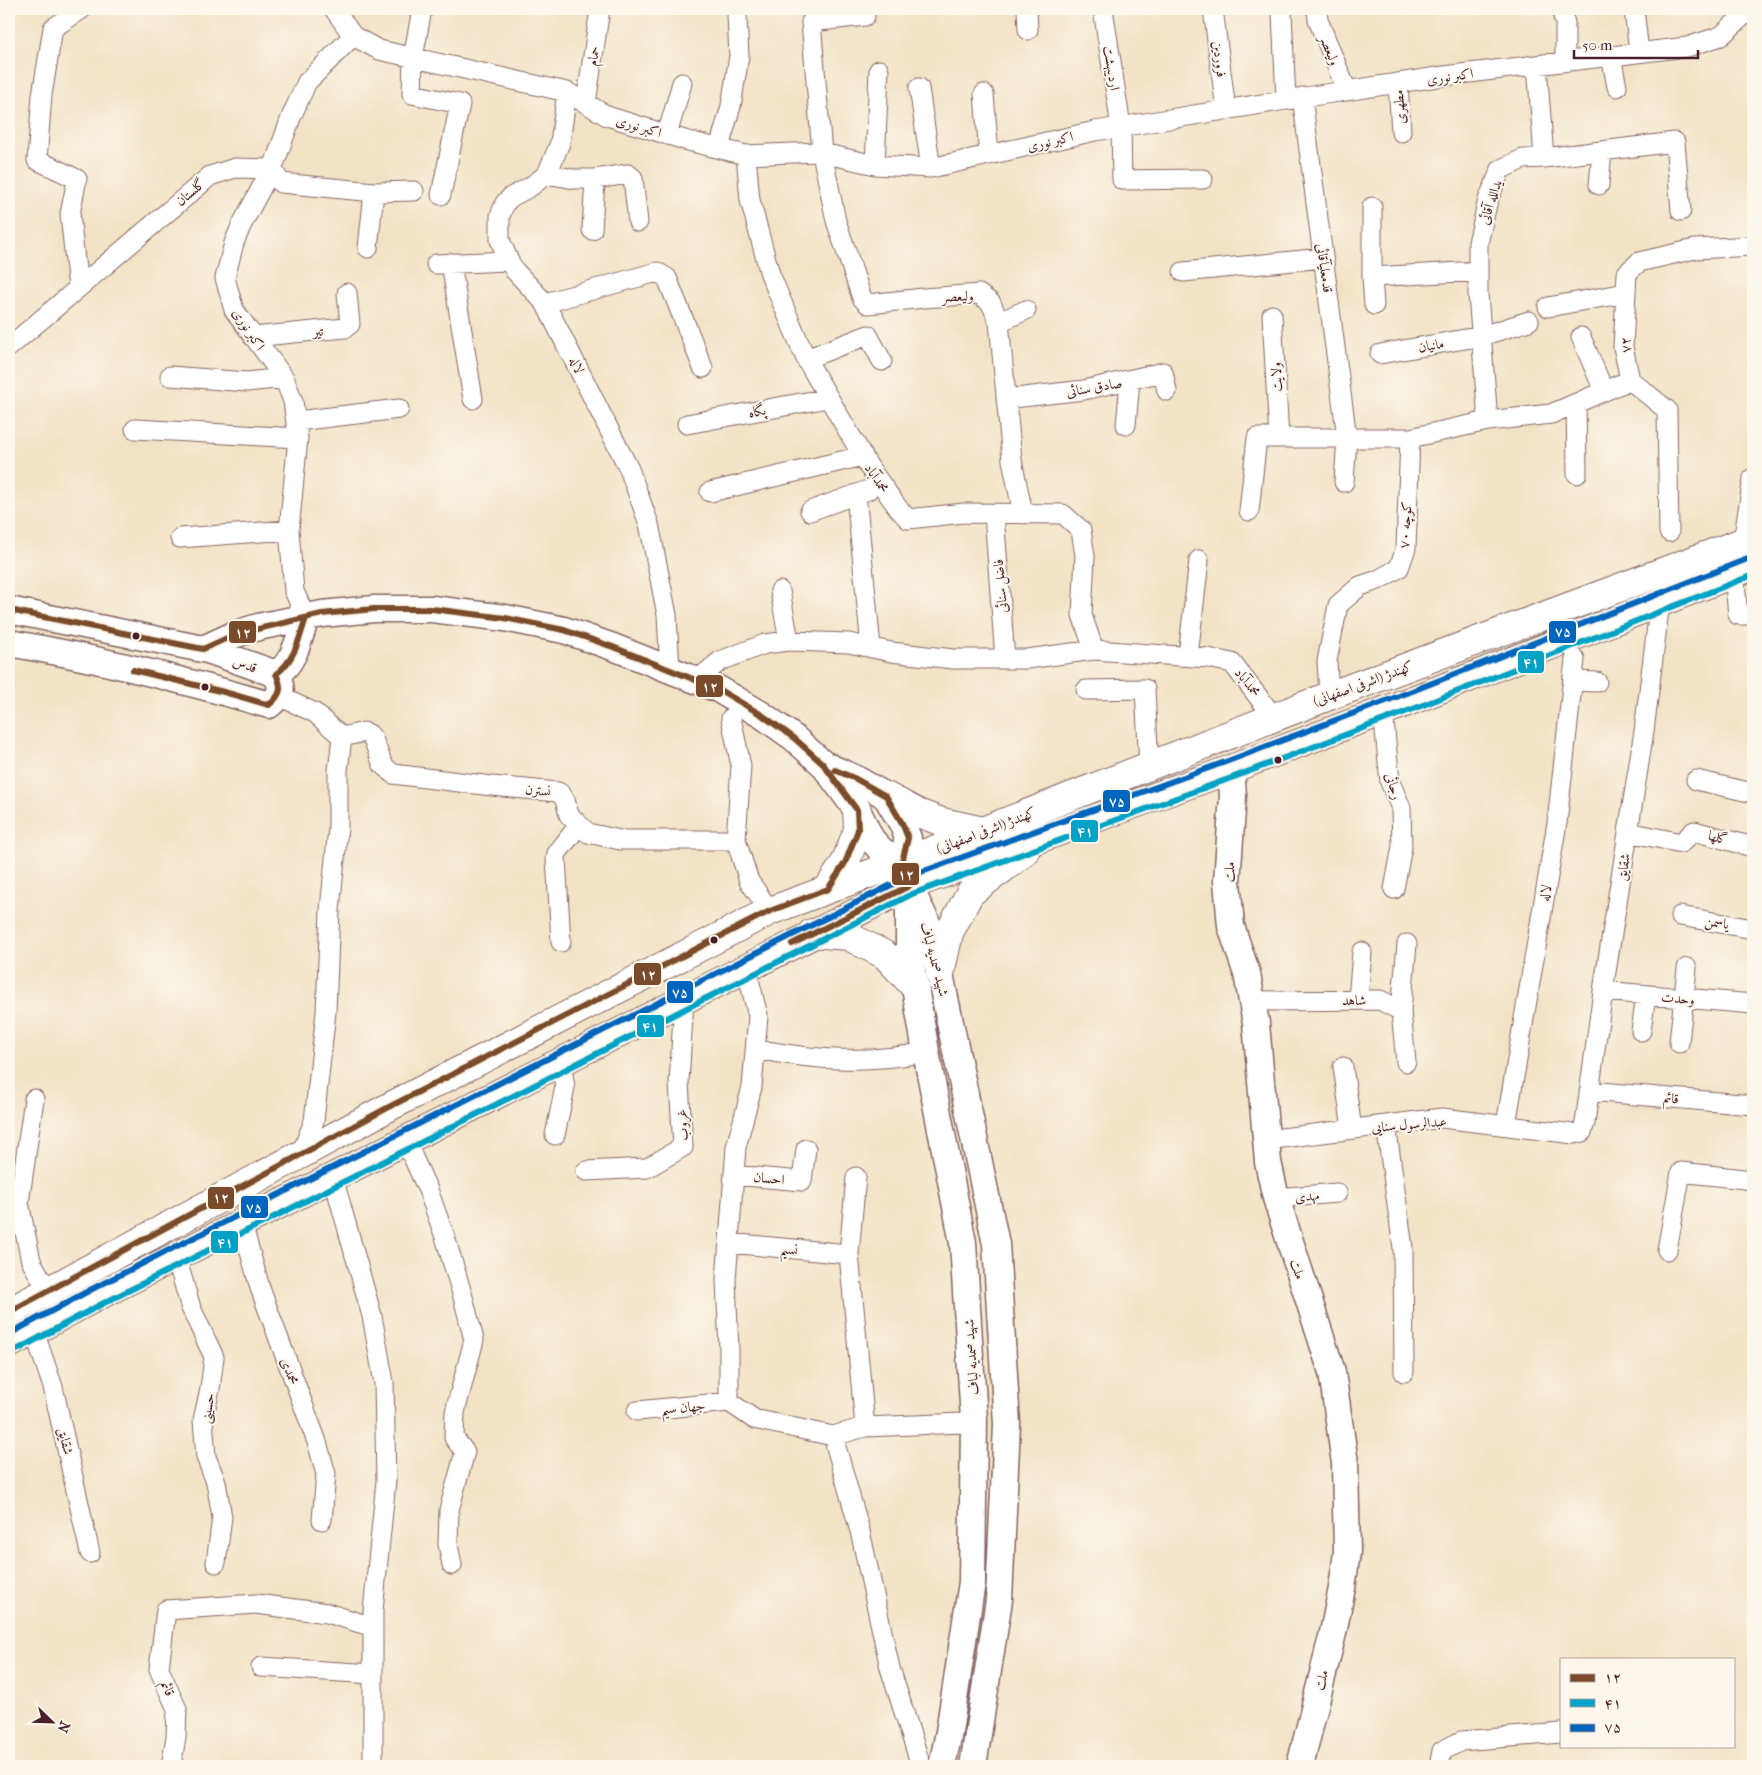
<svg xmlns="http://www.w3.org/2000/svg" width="1762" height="1775" viewBox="0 0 1762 1775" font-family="'IM FELL French Canon',Amiri,serif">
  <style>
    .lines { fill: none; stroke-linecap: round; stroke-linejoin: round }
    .street-casing { stroke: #856461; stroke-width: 21 }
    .secondary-casing { stroke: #856461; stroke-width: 29 }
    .primary-casing { stroke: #856461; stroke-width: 30 }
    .street { stroke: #fff; stroke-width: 19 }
    .secondary { stroke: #fff; stroke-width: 26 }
    .primary { stroke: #fff; stroke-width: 28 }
    .bus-1-casing { stroke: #fbf7ec; stroke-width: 10 }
    .bus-2-casing { stroke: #fbf7ec; stroke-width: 10 }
    .bus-3-casing { stroke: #fbf7ec; stroke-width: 10 }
    .bus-1 { stroke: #7a4b2a; stroke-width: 6 }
    .bus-2 { stroke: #04a2c6; stroke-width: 6 }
    .bus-3 { stroke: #0065bd; stroke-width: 6 }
    .bus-dot { fill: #4a1f2b; stroke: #fbf7ec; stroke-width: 2 }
    .labels { text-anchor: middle; stroke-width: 4; stroke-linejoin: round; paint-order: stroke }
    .street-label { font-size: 14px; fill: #4a1f2b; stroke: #fbf7ec }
    .line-badge { stroke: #fbf7ec; stroke-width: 2 }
    .badge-label { font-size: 14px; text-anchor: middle; font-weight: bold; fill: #fff }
  </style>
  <rect width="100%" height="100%" fill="#fbf7ec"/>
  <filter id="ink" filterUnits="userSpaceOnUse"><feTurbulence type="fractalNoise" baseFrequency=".02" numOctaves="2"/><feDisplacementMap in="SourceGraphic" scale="10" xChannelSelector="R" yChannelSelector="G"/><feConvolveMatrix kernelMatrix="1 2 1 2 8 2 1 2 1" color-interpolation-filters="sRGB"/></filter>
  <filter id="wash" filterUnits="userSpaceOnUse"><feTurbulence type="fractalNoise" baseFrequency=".0096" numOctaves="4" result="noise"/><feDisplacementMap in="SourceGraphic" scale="20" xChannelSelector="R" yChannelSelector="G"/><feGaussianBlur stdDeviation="1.12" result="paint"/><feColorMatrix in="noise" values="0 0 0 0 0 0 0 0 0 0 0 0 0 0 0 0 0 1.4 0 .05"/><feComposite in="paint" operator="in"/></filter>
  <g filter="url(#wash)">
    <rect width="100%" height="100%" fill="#f2e3c6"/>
  </g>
  <g filter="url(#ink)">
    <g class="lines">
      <defs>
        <path id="street" d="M 334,9 L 353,36 L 379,50 L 567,92 L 607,116 L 688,141 L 746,155 L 818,152 L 875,165 L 931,168 L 1095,131 L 1286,100 L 1444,76 L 1687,47 L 1721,36 L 1743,16 L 1753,9
          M 422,9 L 413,58 L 412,94 L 460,104 L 441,195
          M 864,9 L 865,16 L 811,22 L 822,153 L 836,221 L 862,298 L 868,304 L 924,298 L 979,294 L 991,303 L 999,322 L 1012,460 L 1023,514
          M 1027,9 L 1028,30
          M 1103,9 L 1121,127 L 1122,180 L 1203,179
          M 1213,9 L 1226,110
          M 1317,9 L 1318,20 L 1347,91
          M 1561,9 L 1565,23 L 1565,61
          M 1634,9 L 1639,52
          M 1282,13 L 1286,100
          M 1611,56 L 1617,87
          M 1537,65 L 1544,158
          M 1398,83 L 1401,132
          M 919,88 L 931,168
          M 567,92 L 560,143 L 547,174 L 530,187 L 511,197 L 505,203 L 500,216 L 500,240 L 509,261 L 515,271 L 545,303 L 629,469 L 649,524 L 667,615 L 670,671
          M 984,94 L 989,155
          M 1302,97 L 1347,438 L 1344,482
          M 586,103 L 600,9
          M 667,135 L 682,83
          M 719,148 L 731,106 L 739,56 L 737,16
          M 746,155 L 750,200 L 770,274 L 806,359 L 869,467 L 898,508 L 908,519 L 964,513 L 1063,514 L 1081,530 L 1085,556 L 1082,615 L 1094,650
          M 875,165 L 879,70
          M 547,174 L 574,179 L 595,179 L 628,174 L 633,178 L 638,222
          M 1599,185 L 1602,151
          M 1372,207 L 1372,277 L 1374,305
          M 592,230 L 595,179
          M 368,248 L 374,192
          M 451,263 L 473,399
          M 436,264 L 509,261
          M 1183,272 L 1323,258
          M 1372,277 L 1478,271
          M 78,288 L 70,214 L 77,179 L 37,160 L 42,95 L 53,28 L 82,9
          M 545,303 L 657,272 L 667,278 L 703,368
          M 1548,307 L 1626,293
          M 1272,315 L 1279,438
          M 999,322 L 1026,310
          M 253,337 L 345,328 L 350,324 L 347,293
          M 1581,337 L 1604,391
          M 9,347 L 210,176 L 235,168 L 272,169 L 281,183 L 374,192 L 414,191
          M 1380,354 L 1482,336 L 1529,321
          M 806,359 L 868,335 L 882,361
          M 170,376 L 247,382 L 284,378
          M 1006,399 L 1084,390 L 1163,372 L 1167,391
          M 1576,404 L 1577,474
          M 297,421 L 399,409
          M 1488,421 L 1478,294 L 1478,243 L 1488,200 L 1501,169 L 1523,159 L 1544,158 L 1675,142 L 1681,211
          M 687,424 L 828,398
          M 1126,425 L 1130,381
          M 135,429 L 298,438
          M 710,492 L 863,456
          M 856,494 L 871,647
          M 810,511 L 868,490
          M 1249,511 L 1257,438 L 1410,438 L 1488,421 L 1551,414 L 1630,380
          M 994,514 L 1005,659
          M 1669,532 L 1667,410 L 1630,380 L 1623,347 L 1627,273 L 1639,262 L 1695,249 L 1753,246
          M 180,538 L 289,530
          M 1743,542 L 1753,478
          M 1734,573 L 1738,615 L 1753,615
          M 780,591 L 789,641
          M 306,618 L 294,591 L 289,530 L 298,438 L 293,401 L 284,378 L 234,310 L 225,278 L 234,243 L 241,226 L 275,162 L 292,115 L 307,82 L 353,36
          M 1188,656 L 1199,560
          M 696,681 L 720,661 L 765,644 L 789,641 L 849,643 L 891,652 L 953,659 L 1027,659 L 1094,650 L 1208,658 L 1232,663 L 1274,717
          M 1573,681 L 1597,682
          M 1086,690 L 1145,689 L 1149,766
          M 279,696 L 315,713 L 342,737
          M 1329,696 L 1327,661 L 1338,605 L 1360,586 L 1378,580 L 1399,568 L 1406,548 L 1410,438
          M 1383,711 L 1390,782 L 1401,808 L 1402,847 L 1394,889
          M 731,718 L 741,766 L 736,840 L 749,881 L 770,911
          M 342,737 L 364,732 L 369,734 L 373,739 L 383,765 L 393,774 L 492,786 L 558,792 L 561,794 L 565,800 L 569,815 L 588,833 L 620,840 L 736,840
          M 1696,780 L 1753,793
          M 1629,832 L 1681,843 L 1694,831 L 1753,847
          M 1680,916 L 1753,929
          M 561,942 L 556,858 L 557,853 L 579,825
          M 746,967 L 758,1016 L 752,1087 L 736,1147 L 726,1280 L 729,1350 L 729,1402 L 754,1419 L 833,1436 L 865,1427 L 963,1423 L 974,1420
          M 1603,991 L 1753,1004
          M 1358,1000 L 1362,952
          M 1252,1001 L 1380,1000 L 1401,1011 L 1406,1062
          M 1401,1011 L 1407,944
          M 1641,1031 L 1646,995
          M 1679,1043 L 1687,968
          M 756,1049 C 815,1060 866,1064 926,1052
          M 1343,1067 L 1352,1129
          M 1589,1091 L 1753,1105
          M 34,1099 L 19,1203 L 31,1261 L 48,1291
          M 1386,1125 L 1403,1248 L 1404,1372
          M 1506,1125 L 1557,823 L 1575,659
          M 555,1135 L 565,1087 L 561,1061
          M 405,1140 L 428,1190 L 445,1237 L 463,1297 L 474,1340 L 455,1412 L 454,1438 L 465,1452 L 449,1510 L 448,1544 L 452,1565
          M 1266,1140 L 1442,1118 L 1574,1134 L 1582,1132 L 1585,1123 L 1603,991 L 1644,731 L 1660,602
          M 301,1154 L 314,1121 L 326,1012 L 330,910 L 338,828 L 338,771 L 342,737
          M 586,1171 L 647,1168 L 683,1147 L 679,1083 L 684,999
          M 734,1175 L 802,1181 L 806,1149
          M 333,1177 L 372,1316 L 384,1383 L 386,1481 L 373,1611 L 373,1766
          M 856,1177 L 849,1254 L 865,1427
          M 1276,1198 L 1337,1193
          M 242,1223 L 260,1288 L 317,1442 L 326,1474 L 322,1520
          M 729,1243 L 849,1254
          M 1667,1250 L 1681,1172 L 1753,1180
          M 176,1257 L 191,1308 L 214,1357 L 210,1389 L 203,1420 L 206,1457 L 216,1482 L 222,1517 L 216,1563
          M 34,1331 L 53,1387 L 90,1553
          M 637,1411 L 729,1402
          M 833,1436 L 860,1531 L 890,1668 L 921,1766
          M 261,1667 L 373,1674
          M 171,1766 L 176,1737 L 177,1709 L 159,1669 L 166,1610 L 256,1604 L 327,1613 L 373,1627
          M 1439,1766 L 1442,1751 L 1461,1741 L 1561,1733"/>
        <path id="secondary" d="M 9,610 L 208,650 L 276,674
          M 9,643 C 97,658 184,680 269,705 C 282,694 284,690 276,674
          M 203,649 L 236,634 L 258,627 L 322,614 L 374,609 L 432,609 L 505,618 L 564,630 L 613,647 L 718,689 L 762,715 L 794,738 L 823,764 L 857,810 L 871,839 L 882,851 L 902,862 L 908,838 L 902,823 L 886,796 L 856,779 L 823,764
          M 276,674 C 295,663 299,637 306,618
          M 1231,769 L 1233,796 L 1227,881 L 1231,926 L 1247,974 L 1256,1023 L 1268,1162 L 1276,1198 L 1332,1372 L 1345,1463 L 1347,1552 L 1342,1588 L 1333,1633 L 1300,1766
          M 909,886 L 928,925 L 940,974 L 996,1244 L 1007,1424 L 999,1600 L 973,1766
          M 909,894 L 909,952 L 926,1052 L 963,1243 L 974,1420 L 972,1582 L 949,1732 L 942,1766"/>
        <path id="primary" d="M 886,796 L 918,813 L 942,822 L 983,831
          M 828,889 L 845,863 L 858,830 L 857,810
          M 812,933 L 848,936 L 885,955 L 915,987
          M 940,974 L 949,933 L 970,893 L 1025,852
          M 9,1312 L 389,1107 L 770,911 L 936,849 L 1329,696 L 1753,538
          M 9,1344 L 96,1297 L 909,886 L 1231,769 L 1410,701 L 1753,566"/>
      </defs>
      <use href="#street" class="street-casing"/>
      <use href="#secondary" class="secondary-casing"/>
      <use href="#primary" class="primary-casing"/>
      <use href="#street" class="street"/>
      <use href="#secondary" class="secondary"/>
      <use href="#primary" class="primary"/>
      <defs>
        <path id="bus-1" d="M 9,610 L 203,649 L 236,634 L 322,614 L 374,609 L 432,609 L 505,618 L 564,630 L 613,647 L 718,689 L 762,715 L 794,738 L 823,764 L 857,810 L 858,830 L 845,863 L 828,889 L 770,911 L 389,1107 L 9,1312
          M 133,670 L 224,692 L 269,705 C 281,695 283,688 276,674 C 295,660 299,639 306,618
          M 792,944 L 909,886 L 902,862 L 908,838 L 902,823 L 886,796 L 856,779 L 835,770"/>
        <path id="bus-2" d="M 13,1352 L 100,1305 L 912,894 L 1234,777 L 1413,709 L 1753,575"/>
        <path id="bus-3" d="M 9,1334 L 92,1289 L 905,878 L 1228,761 L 1407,693 L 1750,558"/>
      </defs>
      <use href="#bus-1" class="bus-1-casing"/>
      <use href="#bus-2" class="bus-2-casing"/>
      <use href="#bus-3" class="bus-3-casing"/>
      <use href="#bus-1" class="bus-1"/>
      <use href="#bus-2" class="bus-2"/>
      <use href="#bus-3" class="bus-3"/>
    </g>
  </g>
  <g class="bus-dot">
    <circle cx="136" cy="636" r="4.5"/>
    <circle cx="205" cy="687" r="4.5"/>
    <circle cx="1278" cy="760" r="4.5"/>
    <circle cx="714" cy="940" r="4.5"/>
  </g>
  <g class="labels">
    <g class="street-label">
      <text transform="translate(1330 50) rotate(68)" y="5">ولیعصر</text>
      <text transform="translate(593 56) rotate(-82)" y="5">حمام</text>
      <text transform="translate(1220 59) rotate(83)" y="5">فروردین</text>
      <text transform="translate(1112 68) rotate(81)" y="5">اردیبهشت</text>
      <text transform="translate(1450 76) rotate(-8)" y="5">اکبر نوری</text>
      <text transform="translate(1399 107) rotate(-94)" y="5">مطهری</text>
      <text transform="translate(639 126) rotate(17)" y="5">اکبر نوری</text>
      <text transform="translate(1050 141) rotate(-13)" y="5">اکبر نوری</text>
      <text transform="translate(190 192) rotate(-40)" y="5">گلستان</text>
      <text transform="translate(1490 202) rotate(-72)" y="5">یدالله آقائی</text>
      <text transform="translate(1325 268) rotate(82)" y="5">قدمعلیآقائی</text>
      <text transform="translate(958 296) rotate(-2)" y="5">ولیعصر</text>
      <text transform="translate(249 329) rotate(57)" y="5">اکبر نوری</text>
      <text transform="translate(318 331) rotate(-5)" y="5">تیر</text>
      <text transform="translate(1431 345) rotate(-10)" y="5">مانیان</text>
      <text transform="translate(1625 345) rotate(-93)" y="5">۷۲</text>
      <text transform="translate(577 365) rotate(63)" y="5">لاله</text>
      <text transform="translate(1276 377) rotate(-93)" y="5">ولایت</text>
      <text transform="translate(1094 387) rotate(-10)" y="5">صادق سنائی</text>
      <text transform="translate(757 411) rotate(-11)" y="5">پگاه</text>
      <text transform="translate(877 478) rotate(56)" y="5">محمدآباد</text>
      <text transform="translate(1405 525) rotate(-86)" y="5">کوچه ۷۰</text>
      <text transform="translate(1000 586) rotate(-95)" y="5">فاضل سنائی</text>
      <text transform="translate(245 664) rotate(19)" y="5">قدس</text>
      <text transform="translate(1248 682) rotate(51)" y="5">محمدآباد</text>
      <text transform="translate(1363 683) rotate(-20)" y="5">کهندژ (اشرفی اصفهانی)</text>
      <text transform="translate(1394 786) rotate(73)" y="5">رجائی</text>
      <text transform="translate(538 790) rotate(5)" y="5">نسترن</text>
      <text transform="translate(986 830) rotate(-21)" y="5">کهندژ (اشرفی اصفهانی)</text>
      <text transform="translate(1718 837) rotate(15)" y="5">گلها</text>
      <text transform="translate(1623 867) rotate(-81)" y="5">شقایق</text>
      <text transform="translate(1229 872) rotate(-88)" y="5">ملت</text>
      <text transform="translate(1545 893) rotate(-80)" y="5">لاله</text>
      <text transform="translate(1717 922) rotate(9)" y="5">یاسمن</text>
      <text transform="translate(935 959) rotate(75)" y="5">شهید صمدیه لباف</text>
      <text transform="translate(1678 998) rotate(5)" y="5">وحدت</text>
      <text transform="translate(1354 1000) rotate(-1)" y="5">شاهد</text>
      <text transform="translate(1671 1098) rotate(5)" y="5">قائم</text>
      <text transform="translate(1409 1124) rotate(-5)" y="5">عبدالرسول سنایی</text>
      <text transform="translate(682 1125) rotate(-94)" y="5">غروب</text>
      <text transform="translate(769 1178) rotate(6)" y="5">احسان</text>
      <text transform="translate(1307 1196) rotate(-5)" y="5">مهدی</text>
      <text transform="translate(789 1249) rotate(5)" y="5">نسیم</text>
      <text transform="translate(1298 1269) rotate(73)" y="5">ملت</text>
      <text transform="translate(971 1357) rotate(-94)" y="5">شهید صمدیه لباف</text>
      <text transform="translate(290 1371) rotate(69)" y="5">محمدی</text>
      <text transform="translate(683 1407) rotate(-5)" y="5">جهان سیم</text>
      <text transform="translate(207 1408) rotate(-81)" y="5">حسینی</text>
      <text transform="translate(66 1441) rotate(77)" y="5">شقایق</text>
      <text transform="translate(1321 1680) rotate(-76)" y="5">ملت</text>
      <text transform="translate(168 1688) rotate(66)" y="5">قائم</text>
    </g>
  </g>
  <g class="line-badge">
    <rect x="1548" y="620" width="29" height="24" rx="5" fill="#0065bd"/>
    <rect x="228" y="620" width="29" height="24" rx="5" fill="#7a4b2a"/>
    <rect x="1517" y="650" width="28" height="24" rx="5" fill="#04a2c6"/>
    <rect x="695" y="674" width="29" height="24" rx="5" fill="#7a4b2a"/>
    <rect x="1102" y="789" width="29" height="24" rx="5" fill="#0065bd"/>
    <rect x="1070" y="819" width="29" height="24" rx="5" fill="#04a2c6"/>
    <rect x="891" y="862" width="29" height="24" rx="5" fill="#7a4b2a"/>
    <rect x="633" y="962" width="29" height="24" rx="5" fill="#7a4b2a"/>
    <rect x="666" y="980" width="28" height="24" rx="5" fill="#0065bd"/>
    <rect x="636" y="1014" width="29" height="24" rx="5" fill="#04a2c6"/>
    <rect x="207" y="1186" width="28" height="24" rx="5" fill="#7a4b2a"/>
    <rect x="240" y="1195" width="29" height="24" rx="5" fill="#0065bd"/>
    <rect x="210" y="1230" width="29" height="24" rx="5" fill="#04a2c6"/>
  </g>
  <g class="badge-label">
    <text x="1563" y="636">۷۵</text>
    <text x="243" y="637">۱۲</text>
    <text x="1531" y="667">۴۱</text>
    <text x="710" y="691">۱۲</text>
    <text x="1117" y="806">۷۵</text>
    <text x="1085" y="836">۴۱</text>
    <text x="906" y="879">۱۲</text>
    <text x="648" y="979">۱۲</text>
    <text x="680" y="997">۷۵</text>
    <text x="650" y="1031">۴۱</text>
    <text x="221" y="1202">۱۲</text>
    <text x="254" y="1212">۷۵</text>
    <text x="225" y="1247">۴۱</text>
  </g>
  <rect width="1762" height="1775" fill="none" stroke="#fbf7ec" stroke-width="30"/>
  <rect x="1560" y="1658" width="175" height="90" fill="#fbf7ec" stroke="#b4a19f"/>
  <rect x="1570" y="1674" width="25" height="8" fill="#7a4b2a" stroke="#b4a19f"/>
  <text x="1604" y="1682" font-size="15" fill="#4a1f2b">۱۲</text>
  <rect x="1570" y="1699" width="25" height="8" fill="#04a2c6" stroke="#b4a19f"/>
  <text x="1604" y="1708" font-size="15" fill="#4a1f2b">۴۱</text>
  <rect x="1570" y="1724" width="25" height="8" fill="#0065bd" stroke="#b4a19f"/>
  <text x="1604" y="1732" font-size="15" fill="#4a1f2b">۷۵</text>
  <g transform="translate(52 1722) rotate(113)" stroke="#fbf7ec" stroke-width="4" paint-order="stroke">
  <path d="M0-4L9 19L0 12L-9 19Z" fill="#4a1f2b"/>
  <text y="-8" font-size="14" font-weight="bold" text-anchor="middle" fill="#4a1f2b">N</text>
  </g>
  <path d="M1574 50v8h124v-8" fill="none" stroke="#4a1f2b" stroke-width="2.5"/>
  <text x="1582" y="50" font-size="15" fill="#4a1f2b" stroke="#fbf7ec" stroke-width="4" paint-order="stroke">50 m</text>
</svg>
